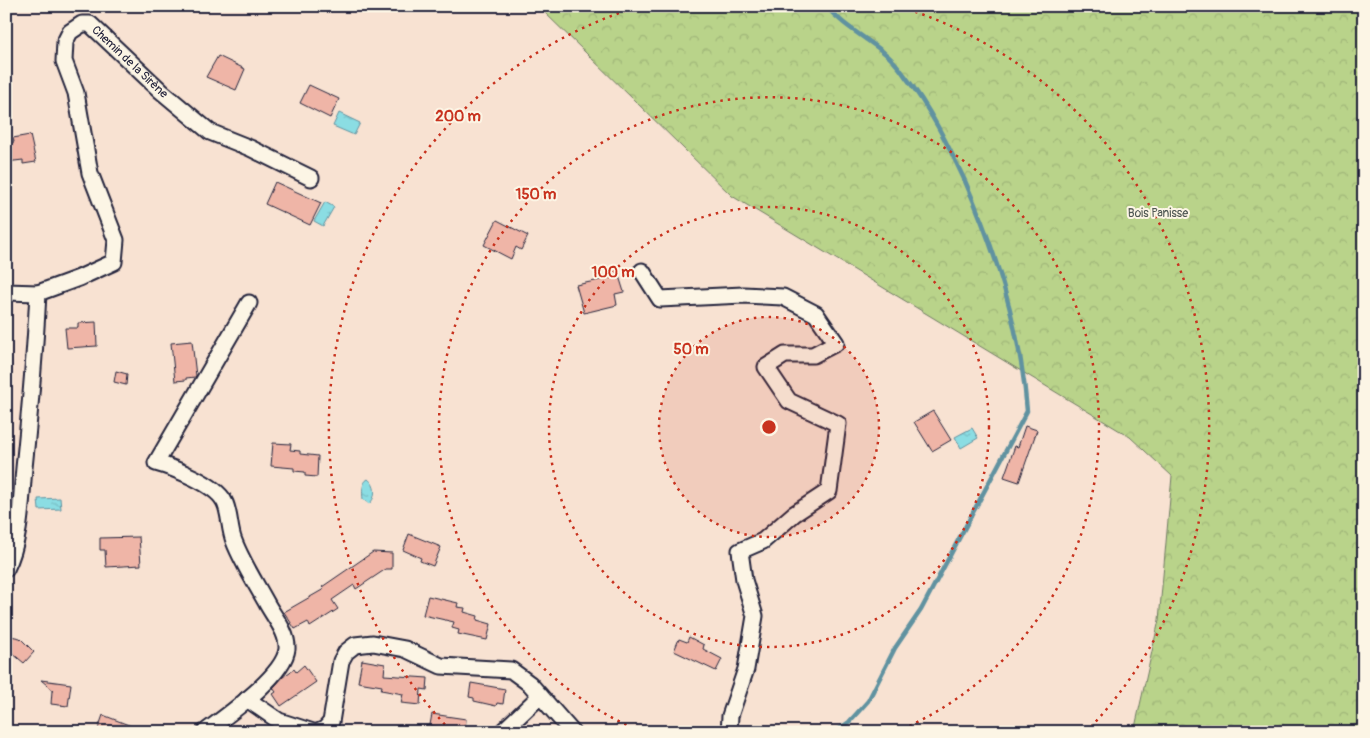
<svg xmlns="http://www.w3.org/2000/svg" width="1370" height="738" viewBox="0 0 1370 738" font-family="Pangolin,sans-serif">
  <style>
    .forest { fill: url(#forest-crowns); stroke: #6e7a62 }
    .water { fill: url(#water-ripples); stroke: #6192a0 }
    .lines { fill: none; stroke-linecap: round; stroke-linejoin: round }
    .stream { stroke: #6192a0; stroke-width: 4.5 }
    .building { fill: #efb5a7; stroke: #22223b }
    .minor-casing { stroke: #22223b; stroke-width: 19 }
    .minor { stroke: #fcf5e5; stroke-width: 15 }
    .ring { fill: none; stroke: #c8321e; stroke-width: 2.5; stroke-dasharray: 2.5 5 }
    .labels { text-anchor: middle; stroke-width: 4; stroke-linejoin: round; paint-order: stroke }
    .street-label { font-size: 12px; fill: #22223b; stroke: #fcf5e5 }
    .park-label { font-size: 12px; fill: #4f5753; stroke: #fcf5e5 }
    .centre { fill: #c8321e; stroke: #fcf5e5; stroke-width: 2.5 }
    .ring-label { font-size: 15px; text-anchor: middle; font-weight: bold; fill: #c8321e; stroke: #fcf5e5; stroke-width: 4; stroke-linejoin: round; paint-order: stroke }
  </style>
  <defs>
    <pattern id="forest-crowns" width="20" height="18" patternUnits="userSpaceOnUse" patternTransform="scale(1.25)"><rect width="20" height="18" fill="#b9d38a"/><path d="M2 6a3 3 0 1 1 6 0M12 15a3 3 0 1 1 6 0" fill="none" stroke="#9fb578"/></pattern>
    <pattern id="water-ripples" width="26" height="14" patternUnits="userSpaceOnUse" patternTransform="scale(1.25)"><rect width="26" height="14" fill="#8bdde3"/><path d="M2 4q2-2 4 0t4 0M15 11q2-2 4 0t4 0" fill="none" stroke="#78bdc4"/></pattern>
  </defs>
  <rect width="100%" height="100%" fill="#f8e2d2"/>
  <filter id="ink" filterUnits="userSpaceOnUse"><feTurbulence type="fractalNoise" baseFrequency=".02" numOctaves="2"/><feDisplacementMap in="SourceGraphic" scale="10" xChannelSelector="R" yChannelSelector="G"/><feConvolveMatrix kernelMatrix="1 2 1 2 8 2 1 2 1" color-interpolation-filters="sRGB"/></filter>
  <g filter="url(#ink)">
    <path class="forest" d="M 538,6 L 1364,6 L 1364,732 L 1134,732 L 1159,620 L 1172,476 L 1130,437 L 732,196 Z"/>
    <path class="water" d="M 339,113 L 360,123 L 354,135 L 333,126 Z
      M 325,202 L 334,207 L 323,226 L 314,221 Z
      M 972,428 L 978,438 L 961,448 L 955,437 Z
      M 368,479 C 376,485 377,497 369,504 L 363,499 C 362,492 362,482 368,479 Z
      M 60,498 L 61,509 L 39,510 L 38,499 Z"/>
    <g class="lines">
      <path class="stream" d="M 826,6 C 842,25 863,36 882,51 C 890,57 899,67 905,76 C 930,108 948,145 965,181 C 997,254 1021,331 1027,411 L 921,610 L 895,648 L 868,701 L 849,722 L 835,732"/>
    </g>
    <path class="building" d="M 218,56 L 245,69 L 236,90 L 206,77 Z
      M 309,85 L 339,99 L 330,118 L 300,103 Z
      M 30,135 L 36,162 L 23,164 L 23,160 L 6,162 L 6,143 L 14,142 L 13,138 Z
      M 275,182 L 321,203 L 310,225 L 265,204 Z
      M 497,220 L 528,236 L 521,250 L 516,247 L 511,259 L 484,245 Z
      M 619,276 L 624,292 L 615,294 L 617,305 L 584,313 L 576,285 Z
      M 96,322 L 97,346 L 67,348 L 65,328 L 78,328 L 78,323 Z
      M 192,341 L 196,376 L 195,377 L 186,378 L 186,380 L 175,381 L 171,343 Z
      M 116,371 L 127,374 L 126,385 L 114,382 Z
      M 933,411 L 951,440 L 932,451 L 914,422 Z
      M 1025,426 L 1037,430 L 1019,482 L 1004,477 L 1015,446 L 1018,447 Z
      M 273,443 L 291,444 L 290,450 L 300,451 L 300,454 L 318,456 L 317,477 L 305,476 L 305,472 L 294,471 L 294,468 L 271,466 Z
      M 409,534 L 441,547 L 433,566 L 420,561 L 421,558 L 403,550 Z
      M 139,537 L 141,565 L 106,567 L 105,550 L 100,550 L 100,538 Z
      M 373,552 L 392,553 L 392,569 L 386,569 L 356,589 L 354,585 L 332,600 L 338,609 L 310,627 L 308,622 L 295,629 L 284,612 L 324,589 L 322,587 Z
      M 428,596 L 458,603 L 457,607 L 465,608 L 464,612 L 478,616 L 477,620 L 491,624 L 487,640 L 458,634 L 459,630 L 452,628 L 454,622 L 423,615 Z
      M 6,635 L 20,638 L 34,652 L 24,663 L 12,653 L 6,652 Z
      M 689,637 L 704,645 L 703,649 L 722,659 L 716,671 L 674,651 L 679,639 L 687,642 Z
      M 362,660 L 385,664 L 384,675 L 428,678 L 427,690 L 421,689 L 420,705 L 401,703 L 403,694 L 381,690 L 382,686 L 358,682 Z
      M 304,665 L 316,682 L 281,706 L 273,694 L 276,692 L 273,688 L 283,677 L 294,669 L 296,672 Z
      M 41,680 L 71,684 L 68,706 L 51,704 L 52,691 L 54,691 Z
      M 471,683 L 505,689 L 503,704 L 497,703 L 496,706 L 474,701 L 474,698 L 469,697 Z
      M 432,714 L 466,719 L 465,732 L 437,732 L 437,727 L 430,725 Z
      M 103,715 L 144,731 L 144,732 L 97,732 Z"/>
    <g class="lines">
      <defs>
        <g id="minor">
          <path d="M 642,271 L 660,299 L 743,295 L 783,297 L 816,314 L 836,343 L 813,355 L 785,355 L 766,367 L 789,401 L 838,424 L 829,491 L 794,514 L 763,541 L 740,551 L 744,580 L 755,616 L 746,669 L 730,716 L 729,732"/>
          <path d="M 6,292 L 38,293"/>
          <path id="s1" d="M 6,569 C 21,539 21,501 24,468 C 30,410 35,351 38,293 L 79,278 L 114,262 L 116,240 L 90,173 L 76,93 L 64,61 L 65,42 L 70,32 L 82,24 L 90,24 L 161,91 L 210,132 L 250,148 L 311,178"/>
          <path d="M 247,699 L 279,721 L 313,732"/>
          <path d="M 205,732 C 226,716 284,676 287,649 C 288,632 273,616 266,602 C 255,582 242,562 234,541 C 229,529 230,511 224,501 C 215,484 174,468 156,463 L 249,303"/>
          <path d="M 318,732 L 325,729 L 331,722 L 341,661 L 346,652 L 355,645 L 373,643 L 405,649 L 441,666 L 511,670 L 530,684 L 572,732"/>
          <path d="M 502,732 L 540,696"/>
        </g>
      </defs>
      <use href="#minor" class="minor-casing"/>
      <use href="#minor" class="minor"/>
    </g>
  </g>
  <circle cx="769" cy="427" r="110" fill="#c8321e" fill-opacity=".12"/>
  <g class="ring">
    <circle cx="769" cy="427" r="110"/>
    <circle cx="769" cy="427" r="220"/>
    <path d="M640 731A330 330 0 1 1 898 731"/>
    <path d="M450 730A440 440 0 0 1 637 7M901 7A440 440 0 0 1 1088 730"/>
  </g>
  <g class="labels">
    <g class="street-label">
      <text dy="4" stroke="none"><textPath href="#s1" startOffset="678">Chemin de la Sirène</textPath></text>
    </g>
    <g class="park-label">
      <text x="1158" y="217">Bois Panisse</text>
    </g>
  </g>
  <circle cx="769" cy="427" r="8" class="centre"/>
  <g class="ring-label">
    <text x="458" y="121">200 m</text>
    <text x="536" y="199">150 m</text>
    <text x="613" y="277">100 m</text>
    <text x="691" y="354">50 m</text>
  </g>
  <rect width="1370" height="738" fill="none" stroke="#fcf5e5" stroke-width="25"/>
  <rect x="12" y="12" width="1345" height="713" fill="none" stroke="#22223b" stroke-width="2" filter="url(#ink)"/>
</svg>
